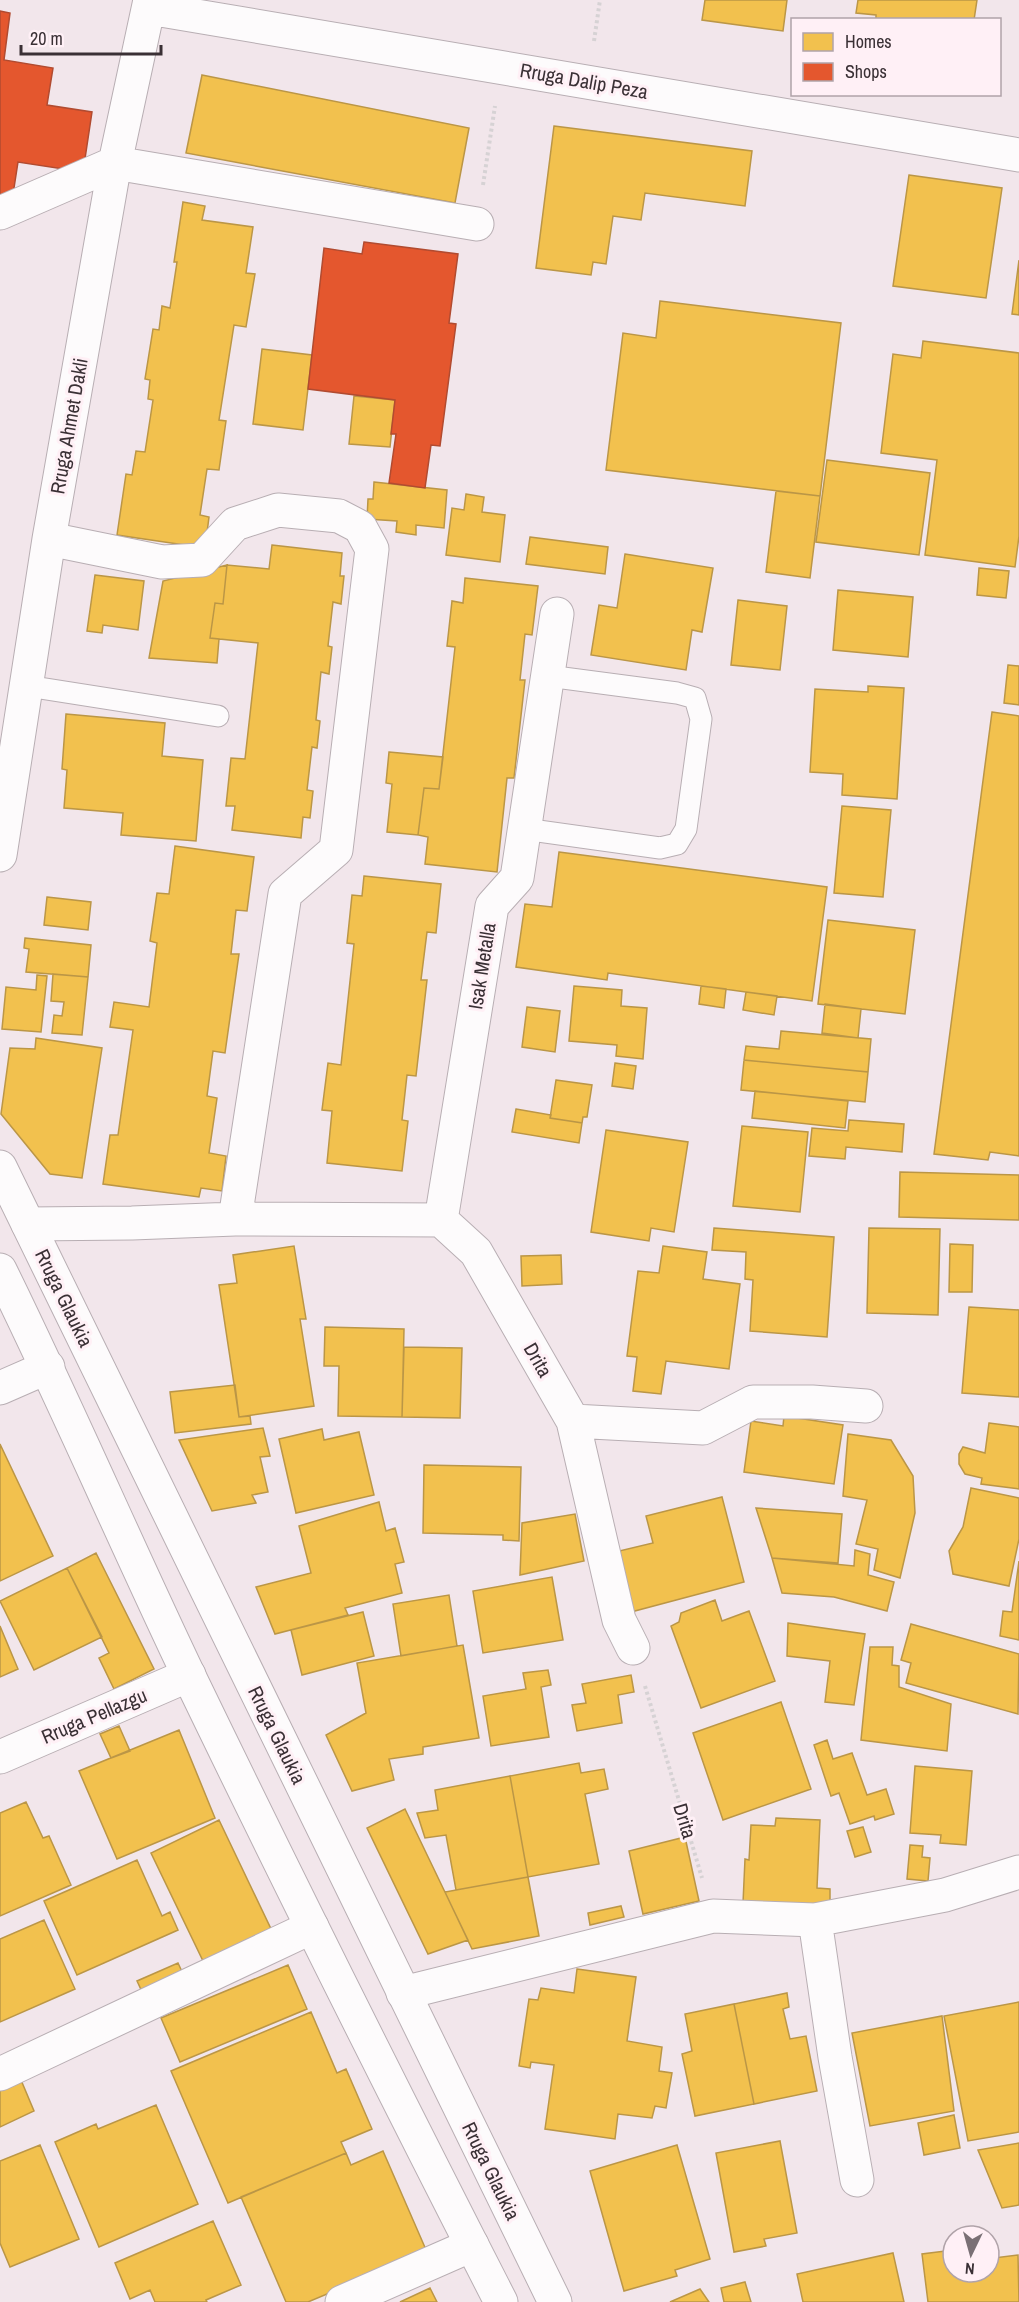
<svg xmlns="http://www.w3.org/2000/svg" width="1019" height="2302" viewBox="0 0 1019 2302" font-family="'Archivo Narrow',sans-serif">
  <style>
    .homes { fill: #f2c14e; stroke: #bb9646; stroke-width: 1.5 }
    .shops { fill: #e4572e; stroke: #b14b30; stroke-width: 1.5 }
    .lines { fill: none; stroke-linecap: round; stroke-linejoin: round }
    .service-casing { stroke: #b8aeb3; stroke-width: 23 }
    .minor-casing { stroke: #b8aeb3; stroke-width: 35 }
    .secondary-casing { stroke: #b8aeb3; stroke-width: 35 }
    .path { stroke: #d6d2d4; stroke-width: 4; stroke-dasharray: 3 3; stroke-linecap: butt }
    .service { stroke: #fdfbfc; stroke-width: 21 }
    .minor { stroke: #fdfbfc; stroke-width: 33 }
    .secondary { stroke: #fdfbfc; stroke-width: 33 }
    .labels { text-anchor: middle; stroke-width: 6; stroke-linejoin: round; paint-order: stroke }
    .street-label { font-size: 20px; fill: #3a3035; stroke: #fff0f6 }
  </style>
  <rect width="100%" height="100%" fill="#f2e6eb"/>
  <path class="homes" d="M 705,0 L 787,0 L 783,31 L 702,20 Z
    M 858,0 L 977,0 L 974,20 L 876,20 L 876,15 L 856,13 Z
    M 202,75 L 469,128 L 455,203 L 186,153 Z
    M 554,126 L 752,151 L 745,206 L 645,193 L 641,220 L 613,216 L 606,264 L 593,262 L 591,275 L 536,268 Z
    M 909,175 L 1002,188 L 986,298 L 893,286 Z
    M 183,202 L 205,206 L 202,220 L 253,227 L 246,273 L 255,274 L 246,327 L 234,325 L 219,420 L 226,421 L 219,470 L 207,469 L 200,515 L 209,517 L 205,548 L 117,535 L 126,474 L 132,475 L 136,451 L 145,452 L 153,400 L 148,399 L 150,380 L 145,379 L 153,329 L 159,330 L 162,306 L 170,308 L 177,262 L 174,262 Z
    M 1019,260 L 1019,315 L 1012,314 Z
    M 660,301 L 841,323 L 820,496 L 606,470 L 623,333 L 656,338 Z
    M 923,341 L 1019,353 L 1019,536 L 1015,567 L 925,555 L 937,460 L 881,453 L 893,354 L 921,358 Z
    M 262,349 L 312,355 L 303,430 L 253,424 Z
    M 354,396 L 395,400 L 390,447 L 349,444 Z
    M 827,460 L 930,473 L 919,555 L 816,542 Z
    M 374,482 L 447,490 L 444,528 L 416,525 L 416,535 L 396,532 L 397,521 L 367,519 L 368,499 L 373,499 Z
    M 776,491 L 820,496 L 810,578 L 766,572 Z
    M 466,494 L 484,497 L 482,512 L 505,515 L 500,562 L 446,555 L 452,508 L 464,510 Z
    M 530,537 L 608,547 L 605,574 L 526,564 Z
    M 272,545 L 342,553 L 340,576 L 344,576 L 341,604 L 333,602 L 328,646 L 332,647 L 329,674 L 321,672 L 316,720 L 320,721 L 317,748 L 312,747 L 307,790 L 313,791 L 310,818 L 303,817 L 301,838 L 232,830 L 235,806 L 226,806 L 231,758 L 245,759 L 258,643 L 210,638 L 215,603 L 223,604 L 227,565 L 269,569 Z
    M 625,554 L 713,568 L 702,632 L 692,630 L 686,670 L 591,655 L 599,605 L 617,608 Z
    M 227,565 L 223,604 L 215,603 L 210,638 L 219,639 L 217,663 L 149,658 L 163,581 Z
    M 979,568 L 1009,571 L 1006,598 L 977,595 Z
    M 95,575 L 144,581 L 138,630 L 103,625 L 102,633 L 87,631 Z
    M 465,578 L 538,586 L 532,635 L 525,634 L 520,680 L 525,680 L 514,778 L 507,778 L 497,872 L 425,864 L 428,837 L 418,835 L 424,788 L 439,789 L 455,647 L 447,646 L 452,601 L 463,603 Z
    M 838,590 L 913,597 L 908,657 L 833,650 Z
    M 738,600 L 787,606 L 780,670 L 731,665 Z
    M 1008,665 L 1019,666 L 1019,705 L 1004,703 Z
    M 868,686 L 904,688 L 897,799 L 842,795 L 843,774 L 810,772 L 815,689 L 868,692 Z
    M 992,712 L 1019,716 L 1019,1156 L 990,1152 L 988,1160 L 934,1154 Z
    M 66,714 L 165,723 L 162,756 L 203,760 L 196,841 L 121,835 L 123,813 L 64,808 L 67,770 L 62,769 Z
    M 389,752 L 443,757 L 439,789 L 424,788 L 418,835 L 387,832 L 392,784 L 386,783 Z
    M 842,806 L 891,810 L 883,897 L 834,893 Z
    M 175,846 L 254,857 L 247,911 L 236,910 L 231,954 L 239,954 L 225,1053 L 213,1051 L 207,1096 L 217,1098 L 209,1153 L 226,1156 L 222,1191 L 201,1188 L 199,1197 L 103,1184 L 110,1135 L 118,1135 L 133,1030 L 110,1027 L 114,1002 L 149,1007 L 157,943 L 150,941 L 157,893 L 169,894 Z
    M 559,852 L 827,887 L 812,1001 L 608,973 L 607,980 L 516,967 L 525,904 L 552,907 Z
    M 364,876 L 441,884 L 436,933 L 427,932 L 421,980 L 427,980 L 416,1076 L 407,1075 L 402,1120 L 408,1121 L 402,1171 L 327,1163 L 332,1111 L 322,1110 L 328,1063 L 341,1065 L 354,944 L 347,943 L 352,895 L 362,896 Z
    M 47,897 L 91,902 L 88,930 L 44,925 Z
    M 828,920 L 915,930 L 905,1014 L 818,1004 Z
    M 25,938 L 91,945 L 88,977 L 26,972 L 29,949 L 24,948 Z
    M 53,974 L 88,977 L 82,1035 L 52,1033 L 54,1015 L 62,1016 L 64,1002 L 51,1001 Z
    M 37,975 L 47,976 L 41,1032 L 2,1029 L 6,987 L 36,990 Z
    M 574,986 L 622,990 L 621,1006 L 647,1008 L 643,1059 L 616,1056 L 617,1045 L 569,1041 Z
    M 701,986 L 726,989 L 724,1008 L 699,1004 Z
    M 746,992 L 777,996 L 774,1015 L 743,1010 Z
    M 825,1004 L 861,1009 L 858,1038 L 822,1033 Z
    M 527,1007 L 560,1011 L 555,1052 L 522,1047 Z
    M 781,1031 L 871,1039 L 868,1072 L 744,1060 L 746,1046 L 779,1049 Z
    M 36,1038 L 102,1048 L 82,1178 L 50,1174 L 1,1114 L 10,1048 L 35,1049 Z
    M 744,1060 L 868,1072 L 865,1102 L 741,1090 Z
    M 615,1063 L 636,1066 L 633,1089 L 612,1086 Z
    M 556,1080 L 592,1085 L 587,1117 L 583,1117 L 582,1123 L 550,1118 Z
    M 755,1091 L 848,1101 L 845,1128 L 752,1118 Z
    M 516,1109 L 551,1115 L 550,1118 L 582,1123 L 579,1143 L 512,1132 Z
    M 849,1120 L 904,1124 L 902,1152 L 846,1147 L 845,1159 L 809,1156 L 812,1128 L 848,1131 Z
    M 742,1126 L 808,1132 L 800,1212 L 733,1206 Z
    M 606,1130 L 688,1142 L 674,1232 L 651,1228 L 649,1241 L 591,1232 Z
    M 900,1172 L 1019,1175 L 1019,1220 L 899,1217 Z
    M 714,1228 L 834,1237 L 827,1337 L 750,1331 L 753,1280 L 745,1279 L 746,1252 L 712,1250 Z
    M 869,1228 L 940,1229 L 938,1315 L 867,1313 Z
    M 950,1244 L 973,1245 L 972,1292 L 949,1292 Z
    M 294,1246 L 306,1319 L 300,1319 L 314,1406 L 239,1417 L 219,1285 L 237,1283 L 233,1255 Z
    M 663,1246 L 707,1252 L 703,1279 L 740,1284 L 729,1369 L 666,1361 L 661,1394 L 633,1391 L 637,1357 L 627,1356 L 638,1271 L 659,1273 Z
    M 561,1255 L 562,1284 L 522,1286 L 521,1256 Z
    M 969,1307 L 1019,1310 L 1019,1397 L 962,1393 Z
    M 325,1327 L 404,1329 L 402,1417 L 338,1416 L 339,1366 L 324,1366 Z
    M 404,1347 L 462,1348 L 460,1418 L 402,1417 Z
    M 235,1385 L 239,1417 L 250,1416 L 251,1424 L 175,1433 L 170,1392 Z
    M 784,1416 L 843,1425 L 834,1484 L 744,1472 L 751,1421 L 783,1426 Z
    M 989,1423 L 1019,1427 L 1019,1489 L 981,1484 L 982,1478 L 965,1474 L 959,1464 L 959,1454 L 963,1447 L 985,1453 Z
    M 263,1428 L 270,1456 L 260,1457 L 268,1492 L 252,1495 L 256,1503 L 212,1511 L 179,1440 Z
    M 322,1429 L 324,1440 L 359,1432 L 374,1495 L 296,1513 L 279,1439 Z
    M 848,1434 L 891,1440 L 913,1476 L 915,1513 L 900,1578 L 874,1570 L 878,1549 L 856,1544 L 867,1500 L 843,1496 Z
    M 0,1444 L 53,1556 L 0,1581 Z
    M 424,1465 L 521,1467 L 519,1541 L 503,1540 L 503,1535 L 423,1533 Z
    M 971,1488 L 1019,1498 L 1019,1539 L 1009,1586 L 953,1574 L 949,1551 L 963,1527 Z
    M 722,1497 L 744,1582 L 631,1612 L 615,1552 L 653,1543 L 646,1516 Z
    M 379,1502 L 386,1531 L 395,1528 L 404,1562 L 395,1564 L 402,1593 L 345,1608 L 348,1615 L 275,1634 L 256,1587 L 311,1573 L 299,1526 Z
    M 756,1508 L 842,1514 L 838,1563 L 772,1558 Z
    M 575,1514 L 584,1561 L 520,1575 L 522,1523 Z
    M 855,1550 L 870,1554 L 868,1575 L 894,1582 L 887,1611 L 834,1597 L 782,1593 L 772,1558 L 854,1566 Z
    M 96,1553 L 154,1669 L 114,1689 L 99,1658 L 109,1653 L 67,1568 Z
    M 1019,1561 L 1019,1640 L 1000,1636 L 1003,1611 L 1012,1612 Z
    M 67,1568 L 102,1637 L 34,1670 L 0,1601 Z
    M 552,1577 L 563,1640 L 483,1653 L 473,1591 Z
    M 449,1595 L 457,1646 L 401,1656 L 393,1604 Z
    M 715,1600 L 722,1621 L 749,1611 L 775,1681 L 701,1708 L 671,1626 L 679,1622 L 681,1613 Z
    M 363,1612 L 374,1656 L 302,1675 L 291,1630 Z
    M 788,1623 L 865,1634 L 854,1705 L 825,1702 L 830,1661 L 787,1656 Z
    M 911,1624 L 1019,1654 L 1018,1714 L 906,1683 L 911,1663 L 901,1660 Z
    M 0,1626 L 18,1669 L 0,1677 Z
    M 463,1645 L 479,1738 L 423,1747 L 423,1754 L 389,1759 L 394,1780 L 352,1791 L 326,1735 L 366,1713 L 357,1663 Z
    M 870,1647 L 893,1647 L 892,1665 L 899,1666 L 899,1687 L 951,1704 L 947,1751 L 861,1740 Z
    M 548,1670 L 551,1685 L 541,1687 L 549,1737 L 491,1746 L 483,1696 L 526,1689 L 523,1673 Z
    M 631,1675 L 634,1692 L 618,1695 L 622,1723 L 577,1731 L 572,1705 L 586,1703 L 582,1684 Z
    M 781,1702 L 811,1789 L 723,1820 L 693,1733 Z
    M 119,1726 L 130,1751 L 111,1758 L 100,1734 Z
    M 179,1730 L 215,1818 L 117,1859 L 79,1771 Z
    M 827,1740 L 833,1759 L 852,1753 L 867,1795 L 886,1789 L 894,1814 L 875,1820 L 874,1816 L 850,1824 L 839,1793 L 831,1796 L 814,1745 Z
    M 579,1763 L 581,1773 L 604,1769 L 608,1789 L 585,1794 L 599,1864 L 528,1877 L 510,1776 Z
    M 915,1766 L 972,1771 L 966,1845 L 940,1843 L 941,1835 L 910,1833 Z
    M 510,1776 L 528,1877 L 456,1890 L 446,1835 L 425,1838 L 417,1813 L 438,1810 L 435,1790 Z
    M 26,1802 L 43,1838 L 49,1836 L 71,1885 L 0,1916 L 0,1813 Z
    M 405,1809 L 468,1940 L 428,1954 L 367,1828 Z
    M 776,1818 L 820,1820 L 817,1888 L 830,1889 L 830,1907 L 743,1903 L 745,1859 L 749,1860 L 751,1825 L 775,1826 Z
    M 219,1820 L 272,1931 L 204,1963 L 151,1853 Z
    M 863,1827 L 871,1852 L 855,1857 L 847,1831 Z
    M 685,1837 L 699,1901 L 643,1914 L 629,1851 Z
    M 910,1845 L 923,1846 L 922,1857 L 930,1858 L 928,1881 L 907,1879 Z
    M 137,1860 L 162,1916 L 170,1912 L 178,1930 L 77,1975 L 44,1901 Z
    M 528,1877 L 539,1936 L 472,1949 L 445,1892 Z
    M 621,1906 L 624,1917 L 590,1925 L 588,1913 Z
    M 44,1920 L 75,1989 L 0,2022 L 0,1939 Z
    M 178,1963 L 185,1978 L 144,1996 L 137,1981 Z
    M 288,1965 L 307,2009 L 180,2062 L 161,2018 Z
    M 577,1969 L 636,1977 L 627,2041 L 662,2047 L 659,2071 L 672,2073 L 666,2108 L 655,2106 L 652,2118 L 618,2114 L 615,2139 L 545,2129 L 554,2065 L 531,2062 L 530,2068 L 519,2066 L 529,1999 L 538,2000 L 541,1988 L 574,1993 Z
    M 787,1993 L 789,2007 L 783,2009 L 790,2039 L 806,2036 L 817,2091 L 754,2104 L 734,2004 Z
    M 1019,2002 L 1019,2132 L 968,2141 L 944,2016 Z
    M 734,2004 L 754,2104 L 695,2116 L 682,2054 L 692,2051 L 685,2014 Z
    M 311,2012 L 337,2073 L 346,2069 L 372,2129 L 341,2142 L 346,2153 L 228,2203 L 171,2071 Z
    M 942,2016 L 954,2111 L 870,2126 L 852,2033 Z
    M 21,2080 L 34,2111 L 0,2127 L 0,2090 Z
    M 156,2105 L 198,2204 L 99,2247 L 55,2142 L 96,2124 L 98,2129 Z
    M 954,2115 L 960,2148 L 924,2155 L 918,2123 Z
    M 780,2141 L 797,2233 L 764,2239 L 766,2246 L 734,2252 L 716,2153 Z
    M 1019,2143 L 1019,2205 L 1002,2208 L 978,2150 Z
    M 40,2145 L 79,2239 L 10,2267 L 0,2243 L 0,2161 Z
    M 677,2145 L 710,2259 L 675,2270 L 677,2276 L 624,2291 L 590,2171 Z
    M 383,2151 L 427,2252 L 308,2302 L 286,2302 L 241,2197 L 346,2153 L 351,2165 Z
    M 213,2221 L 241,2285 L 206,2300 L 207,2302 L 155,2302 L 150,2290 L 130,2299 L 115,2263 Z
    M 989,2245 L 992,2245 L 994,2258 L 1018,2255 L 1019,2302 L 928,2302 L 922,2254 L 953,2250 L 953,2272 L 989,2272 Z
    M 893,2253 L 904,2302 L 803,2302 L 797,2274 Z
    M 745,2282 L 751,2302 L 724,2302 L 721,2288 Z
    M 430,2288 L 437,2302 L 400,2302 Z
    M 700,2289 L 709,2302 L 670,2302 Z"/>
  <path class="shops" d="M 0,11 L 10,13 L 4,60 L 53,68 L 47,105 L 92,112 L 83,172 L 18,162 L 12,201 L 0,199 Z
    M 364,242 L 458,254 L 449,323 L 456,324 L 440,446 L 431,445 L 425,488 L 389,483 L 396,434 L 391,434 L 395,400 L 308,389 L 324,248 L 362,254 Z"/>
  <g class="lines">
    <defs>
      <path id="service" d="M 27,686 L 218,716
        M 524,829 L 660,848 L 677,844 L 686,829 L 701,719 L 695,698 L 677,693 L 548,676"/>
      <path id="minor" d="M 149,8 L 1019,155
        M 0,213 L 115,163 L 477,224
        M 49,539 L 162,562 L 202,560 L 235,524 L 278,510 L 339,516 L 360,527 L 372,549 L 336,850 L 285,894 L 235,1219
        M 0,855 L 49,539 L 115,163 L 150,0
        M 441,1220 L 492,906 L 517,878 L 557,614
        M 28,1224 L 132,1223 L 235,1219 L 441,1220 L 476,1252 L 573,1421 L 619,1620 L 633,1648
        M 0,1388 L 48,1367
        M 573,1421 L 703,1428 L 753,1402 L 812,1402 L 866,1406
        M 0,1757 L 189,1675
        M 815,1920 L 835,2057 L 857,2180
        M 403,1993 L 713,1916 L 815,1920 L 945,1895 L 1019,1872
        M 0,2074 L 312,1927
        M 342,2302 L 472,2245"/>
      <path id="secondary" d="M 0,1167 L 555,2302
        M 0,1270 C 66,1404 125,1542 190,1678 C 291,1887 395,2095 501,2302"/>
    </defs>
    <use href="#service" class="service-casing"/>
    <use href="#minor" class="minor-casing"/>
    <use href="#secondary" class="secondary-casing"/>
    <path class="path" d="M 594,41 L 600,0
      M 483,185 L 495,106
      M 645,1686 L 702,1878"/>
    <use href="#service" class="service"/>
    <use href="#minor" class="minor"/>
    <use href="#secondary" class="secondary"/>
  </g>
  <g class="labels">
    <g class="street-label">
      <text transform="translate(584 81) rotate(10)" y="7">Rruga Dalip Peza</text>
      <text transform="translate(69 426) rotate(-80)" y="7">Rruga Ahmet Dakli</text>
      <text transform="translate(482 966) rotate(-81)" y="7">Isak Metalla</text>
      <text transform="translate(64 1298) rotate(64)" y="7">Rruga Glaukia</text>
      <text transform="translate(538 1360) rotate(60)" y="7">Drita</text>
      <text transform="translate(94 1716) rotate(-23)" y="7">Rruga Pellazgu</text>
      <text transform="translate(277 1735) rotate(64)" y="7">Rruga Glaukia</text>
      <text transform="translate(685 1821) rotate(73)" y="7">Drita</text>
      <text transform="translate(491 2171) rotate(64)" y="7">Rruga Glaukia</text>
    </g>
  </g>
  <rect x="791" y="18" width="210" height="78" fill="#fff0f6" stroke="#b0a3a9" stroke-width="1.5"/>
  <rect x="803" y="33" width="30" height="18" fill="#f2c14e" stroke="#b0a3a9" stroke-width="1.5"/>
  <text x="845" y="48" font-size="18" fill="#3a3035">Homes</text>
  <rect x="803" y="63" width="30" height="18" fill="#e4572e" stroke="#b0a3a9" stroke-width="1.5"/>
  <text x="845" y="78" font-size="18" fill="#3a3035">Shops</text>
  <g transform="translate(971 2254) rotate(185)"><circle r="28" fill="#fff0f6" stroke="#b0a3a9" stroke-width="1.5"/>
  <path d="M0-4.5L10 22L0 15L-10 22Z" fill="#7a7075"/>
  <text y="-9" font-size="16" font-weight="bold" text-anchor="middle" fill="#3a3035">N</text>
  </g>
  <path d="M21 45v9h140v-9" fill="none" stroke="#3a3035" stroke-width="3"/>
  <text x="30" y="45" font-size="18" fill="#3a3035" stroke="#fff0f6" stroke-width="4.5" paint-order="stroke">20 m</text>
</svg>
